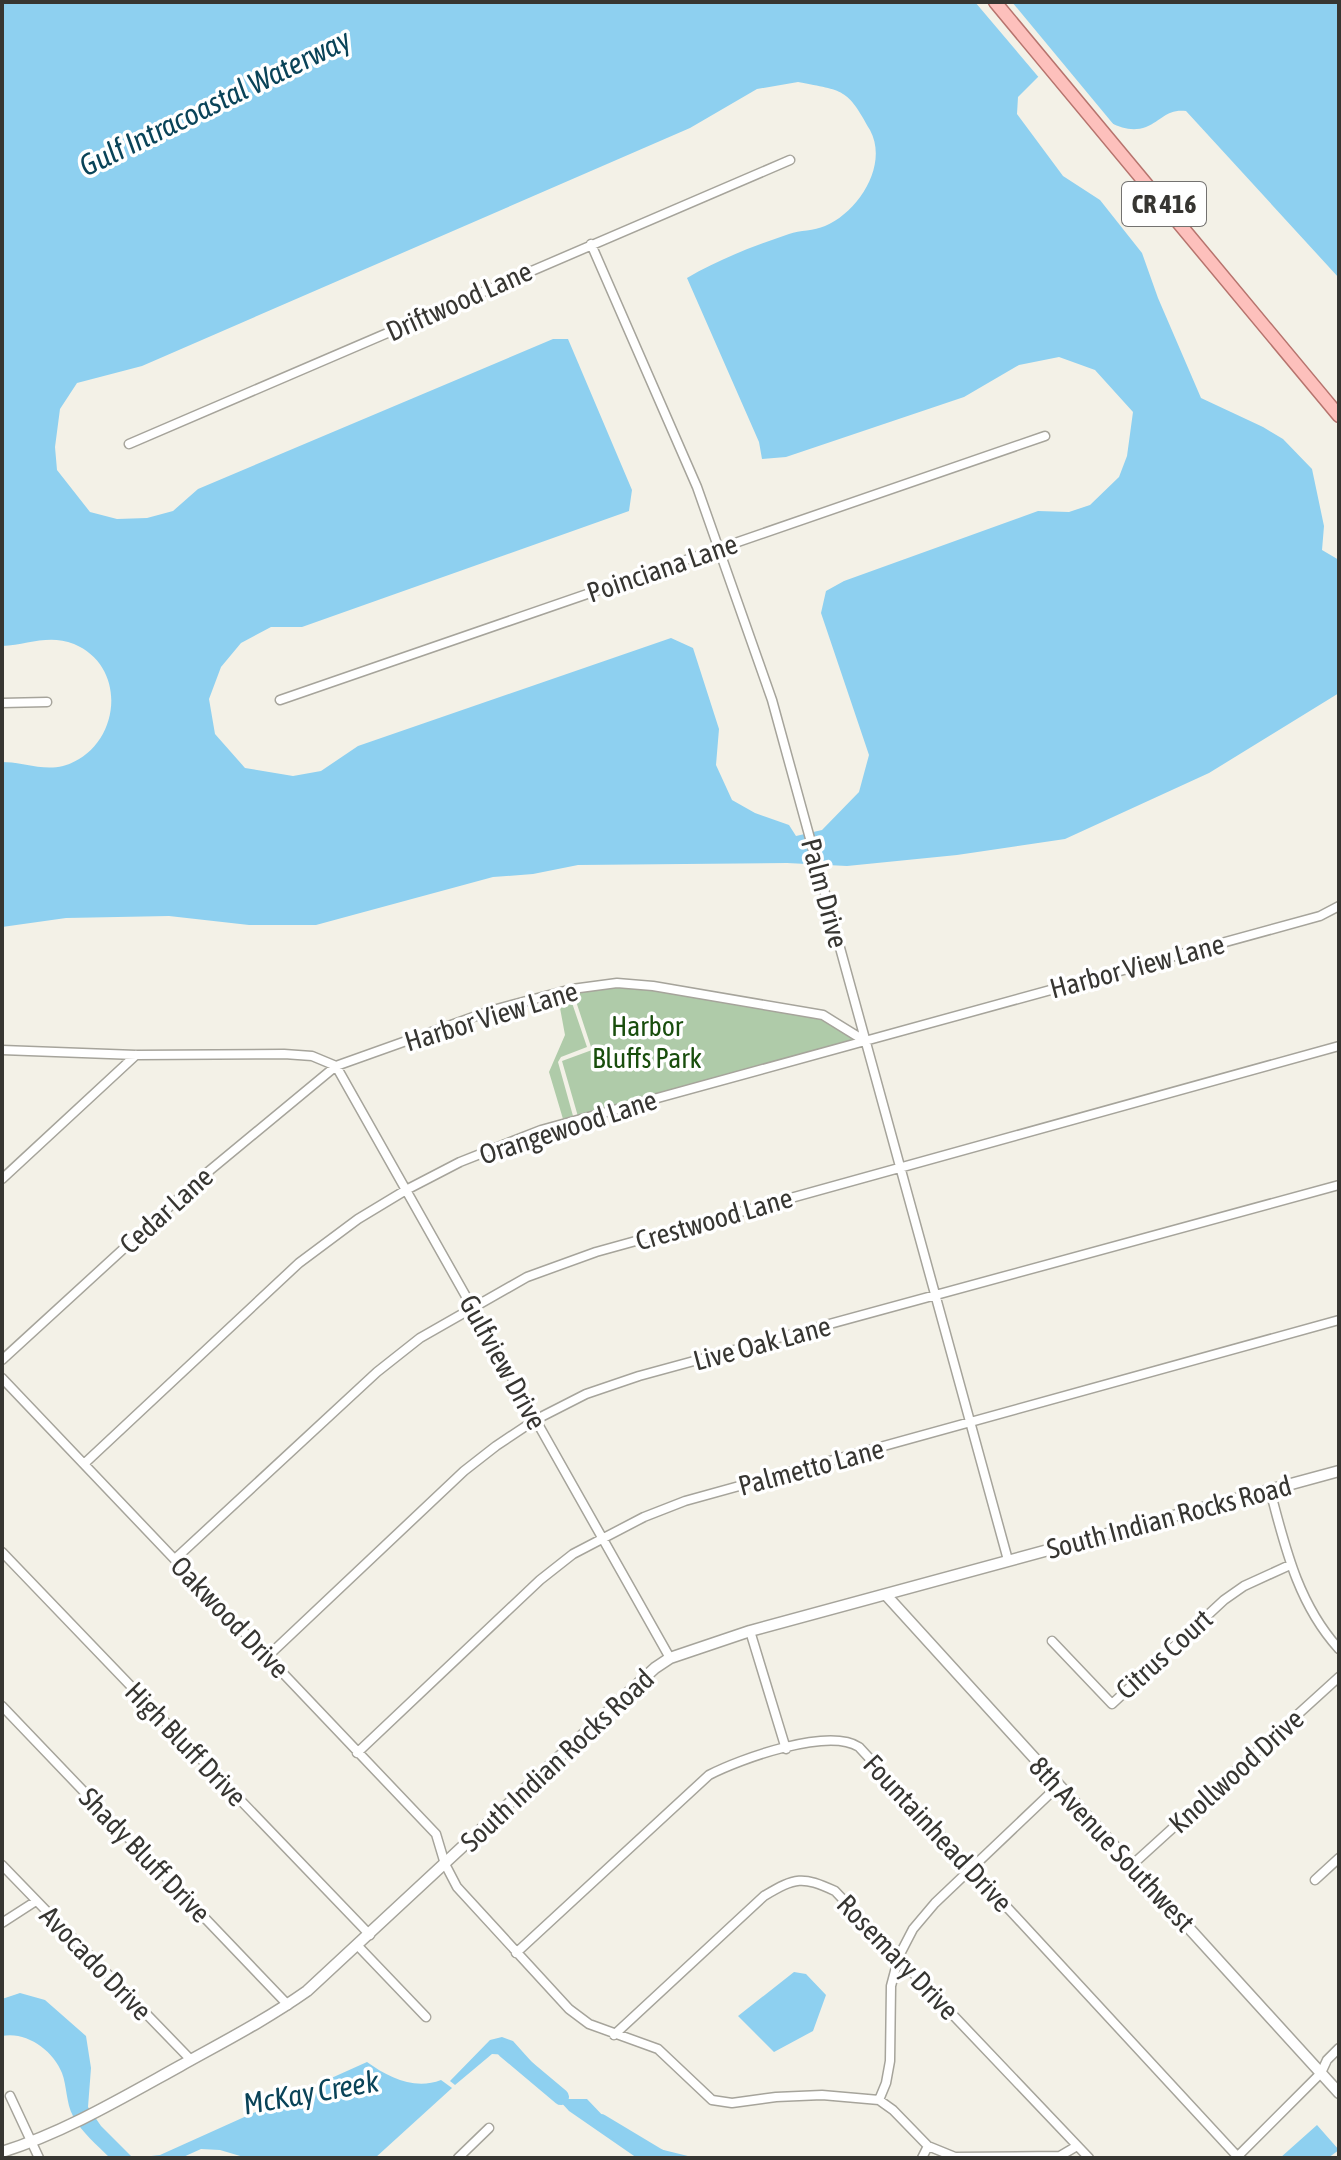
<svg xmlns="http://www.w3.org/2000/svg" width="1341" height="2160" viewBox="0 0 1341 2160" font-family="'Asap Condensed',sans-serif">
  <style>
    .green { fill: #afcba9 }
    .water { fill: #8ed0f0; fill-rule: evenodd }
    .pier { fill: #f3f1e7 }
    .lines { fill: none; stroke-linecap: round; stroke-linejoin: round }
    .river { stroke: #8ed0f0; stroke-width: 16 }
    .minor-casing { stroke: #a6a49b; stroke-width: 11 }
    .tertiary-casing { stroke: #a6a49b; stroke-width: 13 }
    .primary-casing { stroke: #b7746e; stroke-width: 15 }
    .minor { stroke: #fff; stroke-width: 8 }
    .tertiary { stroke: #fff; stroke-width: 10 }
    .primary { stroke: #fdc0bc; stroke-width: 12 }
    .labels { text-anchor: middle; stroke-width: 7; stroke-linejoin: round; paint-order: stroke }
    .shield { fill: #fff; stroke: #737270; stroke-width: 2 }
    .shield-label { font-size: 26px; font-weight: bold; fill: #373632 }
    .street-label { font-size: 28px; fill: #373632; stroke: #fff }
    .park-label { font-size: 28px; fill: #194e0d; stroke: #fff }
    .water-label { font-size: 30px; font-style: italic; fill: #094358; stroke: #fff }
  </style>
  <rect width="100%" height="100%" fill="#f3f1e7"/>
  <path class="green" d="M 617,983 L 823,1015 L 865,1041 L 579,1120 L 562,1061 L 592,1050 L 572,989 Z
    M 569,994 L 587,1047 L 561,1057 L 558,1062 L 573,1116 L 563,1119 L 549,1072 L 565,1035 L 558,997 Z"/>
  <path class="water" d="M 2,2 L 1339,2 L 1339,278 L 1186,111 C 1166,109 1163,120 1146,127 C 1112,140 1075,93 1052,73 L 1038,77 L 1018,97 L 1017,114 L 1063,176 L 1100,200 L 1142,253 L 1158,298 L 1201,398 L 1263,427 L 1283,439 L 1312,469 L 1324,526 L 1322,550 L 1339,560 L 1339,693 L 1209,773 L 1065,839 L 957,855 L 847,866 L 787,863 L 578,865 L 533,874 L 493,877 L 316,925 L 249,925 L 169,916 L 66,918 L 2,927 L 2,762 C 23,762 42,771 63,766 C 119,751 131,668 74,644 C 48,634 28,645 2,646 ZM 798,82 C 844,91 847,88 870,130 C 889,165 858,212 825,226 C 814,231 800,230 789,234 C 754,246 719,259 687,278 L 759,442 L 762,459 L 786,457 L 964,397 L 1019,365 L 1059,357 L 1095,370 L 1133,412 L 1127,456 L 1119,477 L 1090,505 L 1069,512 L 1038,511 L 844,581 L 826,591 L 821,613 L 869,755 L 859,792 L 822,830 L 796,836 L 789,825 L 755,813 L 732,800 L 716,765 L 719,729 L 693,648 L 671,638 L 358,746 L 321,771 L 293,776 L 245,768 L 215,734 L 209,699 L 221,667 L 241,643 L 271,627 L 302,627 L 629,511 L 632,490 L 568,339 L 553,339 L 198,489 L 173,511 L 147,518 L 117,519 L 90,512 L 57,470 L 55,447 L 60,409 L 77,383 L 142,366 L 690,128 L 757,89 Z
    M 794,1972 L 806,1974 L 826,1995 L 813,2031 L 774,2052 L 738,2016 Z
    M 20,1993 L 45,2000 L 86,2036 L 91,2068 L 88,2107 L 101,2126 L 133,2158 L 110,2158 C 97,2145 82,2133 73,2116 C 66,2103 67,2086 62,2073 C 53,2050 26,2031 2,2036 L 2,1999 Z
    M 502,2037 L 513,2041 L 565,2099 L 587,2099 L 627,2141 L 696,2158 L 637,2158 L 569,2111 L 534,2073 L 510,2055 L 492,2054 L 455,2085 L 450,2081 L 490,2040 Z
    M 367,2062 C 389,2078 415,2090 441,2080 L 452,2088 L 375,2158 L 247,2158 L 220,2150 L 201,2149 L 181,2158 L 134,2158 L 160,2155 Z
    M 1317,2125 L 1339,2150 L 1328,2158 L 1280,2158 Z"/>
  <path class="pier" d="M 975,2 L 1012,2 L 1119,131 L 1107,127 L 1051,77 L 1041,80 Z"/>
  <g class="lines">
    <path class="river" d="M 505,2050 L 561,2097
      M 601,2122 L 661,2158"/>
    <defs>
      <path id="minor" d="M 591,244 L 697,487 L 772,700 L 1008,1560
        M 129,444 L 790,160
        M 280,700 L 1045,436
        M 2,703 L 47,702
        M 2,1050 L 136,1055 L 284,1054 L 312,1056 L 336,1066 L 493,1010 L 572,989 L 617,983 L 653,986 L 823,1015 L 865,1041 L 1320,916 L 1339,906
        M 2,1179 L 136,1055
        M 2,1360 L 203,1176 L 336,1066 L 670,1658
        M 2,1378 L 436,1834 L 445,1864 L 457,1887 L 569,2009 L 589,2024 L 658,2049 L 712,2100 L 732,2103 L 776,2097 L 822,2095 L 879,2100 L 893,2110 L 928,2146 L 955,2157 L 1060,2156 L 1077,2146
        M 85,1463 L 299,1263 L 358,1219 L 406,1190 L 460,1162 L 541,1130 L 865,1041
        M 1270,1490 C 1285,1547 1298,1604 1339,1649
        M 2,1552 L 370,1935
        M 175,1559 L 377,1372 L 420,1338 L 527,1277 L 596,1252 L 1339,1046
        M 750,1631 L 786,1749
        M 1052,1641 L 1112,1704 L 1224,1600 L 1244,1586 L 1290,1565
        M 268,1656 L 464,1471 L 496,1446 L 535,1420 L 586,1394 L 639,1376 L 1339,1185
        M 2,1706 L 288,2005
        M 357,1753 L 540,1580 L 573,1554 L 644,1517 L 685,1501 L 1339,1320
        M 2,1865 L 191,2060
        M 1132,1865 L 1339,1677
        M 1315,1880 L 1339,1858
        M 2,1923 L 36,1901
        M 358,1946 L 426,2017
        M 516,1953 L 709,1775 C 740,1759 828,1727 859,1747 L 1237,2156
        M 614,2035 L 764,1896 C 796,1877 802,1876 835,1891 L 1089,2158
        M 10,2096 L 39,2158
        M 879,2100 L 886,2083 L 890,2061 L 891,1986 L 899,1956 L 913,1929 L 935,1903 L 1058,1786
        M 458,2158 L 489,2128
        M 922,2158 L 928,2146
        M 1236,2158 L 1321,2073 L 1327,2060 L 1339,2048"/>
      <path id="tertiary" d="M 886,1595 L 1339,2093
        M 2,2152 C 65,2132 122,2098 180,2066 C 223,2042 266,2020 307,1991 L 655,1668 L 670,1658 L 750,1631 L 1339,1471"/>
      <path id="primary" d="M 995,2 L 1339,416"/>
    </defs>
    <use href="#minor" class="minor-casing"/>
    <use href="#tertiary" class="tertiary-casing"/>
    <use href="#primary" class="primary-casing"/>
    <use href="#minor" class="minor"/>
    <use href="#tertiary" class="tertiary"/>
    <use href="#primary" class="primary"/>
  </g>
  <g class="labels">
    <rect class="shield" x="1122" y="182" width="84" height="44" rx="6"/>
    <g class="shield-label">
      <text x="1164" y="213">CR 416</text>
    </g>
    <g class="street-label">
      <text transform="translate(459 301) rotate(-24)" y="10">Driftwood Lane</text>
      <text transform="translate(662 568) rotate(-19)" y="10">Poinciana Lane</text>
      <text transform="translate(825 893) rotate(75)" y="10">Palm Drive</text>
      <text transform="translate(1137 966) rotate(-15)" y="10">Harbor View Lane</text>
      <text transform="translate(491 1016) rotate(-17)" y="10">Harbor View Lane</text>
      <text transform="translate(568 1127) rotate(-18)" y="10">Orangewood Lane</text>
      <text transform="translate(166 1210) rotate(-42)" y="10">Cedar Lane</text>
      <text transform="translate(714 1219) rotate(-16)" y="10">Crestwood Lane</text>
      <text transform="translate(762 1343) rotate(-15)" y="10">Live Oak Lane</text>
      <text transform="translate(503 1362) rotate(61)" y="10">Gulfview Drive</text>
      <text transform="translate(811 1467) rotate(-15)" y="10">Palmetto Lane</text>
      <text transform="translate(1169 1517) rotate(-15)" y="10">South Indian Rocks Road</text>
      <text transform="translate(230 1617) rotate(46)" y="10">Oakwood Drive</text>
      <text transform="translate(1164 1654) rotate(-42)" y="10">Citrus Court</text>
      <text transform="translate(186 1744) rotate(46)" y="10">High Bluff Drive</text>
      <text transform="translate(557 1760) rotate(-43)" y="10">South Indian Rocks Road</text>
      <text transform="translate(1236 1771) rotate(-42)" y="10">Knollwood Drive</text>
      <text transform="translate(938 1833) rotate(47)" y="10">Fountainhead Drive</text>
      <text transform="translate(1112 1844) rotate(47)" y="10">8th Avenue Southwest</text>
      <text transform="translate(145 1855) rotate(46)" y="10">Shady Bluff Drive</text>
      <text transform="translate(898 1957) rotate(46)" y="10">Rosemary Drive</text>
      <text transform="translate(96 1963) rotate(46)" y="10">Avocado Drive</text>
    </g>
    <g class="park-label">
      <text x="647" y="1036">Harbor<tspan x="647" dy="32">Bluffs Park</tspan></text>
    </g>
    <g class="water-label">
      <text transform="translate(215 103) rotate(-26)" y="10">Gulf Intracoastal Waterway</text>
      <text transform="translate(311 2093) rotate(-10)" y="10">McKay Creek</text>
    </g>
  </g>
  <rect width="1341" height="2160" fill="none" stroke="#373632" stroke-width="8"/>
</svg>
